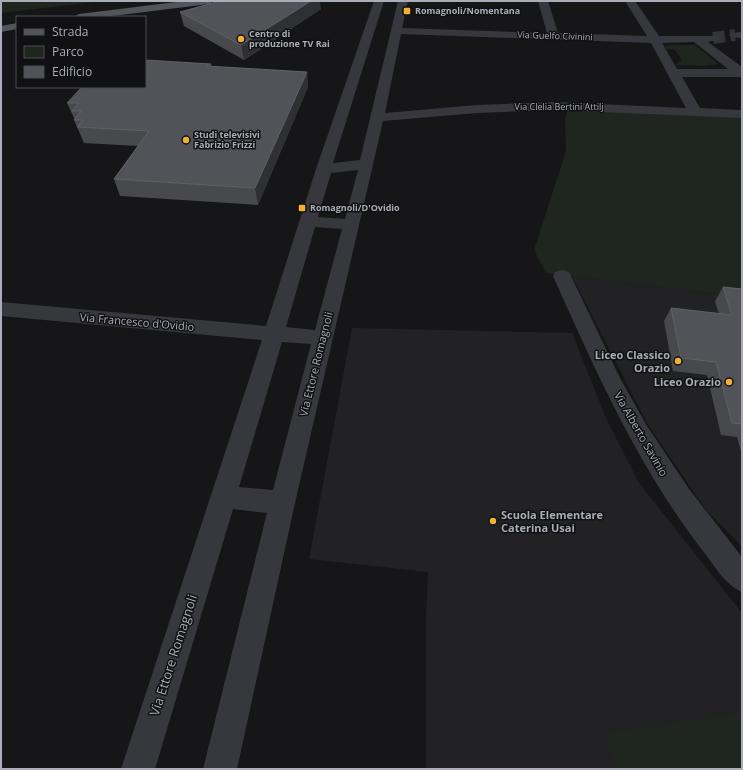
<svg xmlns="http://www.w3.org/2000/svg" width="743" height="770" viewBox="0 0 743 770" font-family="'Open Sans',sans-serif">
  <style>
    .built { fill: #222225 }
    .green { fill: #1e261f }
    .lines { fill: none; stroke-linecap: round; stroke-linejoin: round }
    .minor-tunnel { stroke: #333438; stroke-width: 12; stroke-dasharray: 12 5.5; stroke-linecap: butt }
    .minor { fill: #37383d; fill-rule: evenodd }
    .major { fill: #53555c; fill-rule: evenodd }
    .wall { fill: #47494d }
    .shaded-wall { fill: #2f3033 }
    .building { fill: #525359; stroke: #5f6168 }
    .poi-dot { fill: #f2b134; stroke: #111113; stroke-width: 1.5 }
    .labels { text-anchor: middle; stroke-width: 3; stroke-linejoin: round; paint-order: stroke }
    .far-poi-label { font-size: 9px; font-weight: bold; fill: #a8adb8; stroke: #111113; text-anchor: start }
    .far-street-label { font-size: 9px; fill: #a8adb8; stroke: #111113 }
    .street-label { font-size: 11px; fill: #a8adb8; stroke: #111113 }
    .poi-label { font-size: 11px; font-weight: bold; fill: #a8adb8; stroke: #111113; text-anchor: end }
    .near-street-label { font-size: 13px; fill: #a8adb8; stroke: #111113 }
  </style>
  <rect width="100%" height="100%" fill="#161618"/>
  <path class="built" d="M 572,276 L 742,297 L 742,546 L 707,511 L 648,425 Z
    M 352,328 L 572,333 L 606,418 L 639,483 L 742,613 L 742,769 L 426,769 L 426,620 L 428,572 L 309,559 Z"/>
  <path class="green" d="M 1,1 L 103,1 L 1,13 Z
    M 672,45 L 695,45 L 718,64 L 704,66 L 676,65 L 678,62 L 683,61 L 674,49 L 667,50 L 664,46 Z
    M 565,108 L 742,117 L 742,297 L 546,273 L 534,250 L 566,151 L 565,117 L 567,114 Z
    M 742,713 L 742,769 L 617,769 L 605,733 Z"/>
  <g class="lines">
    <path class="minor-tunnel" d="M 713,38 L 735,35"/>
    <path class="minor" d="M 374,1 L 384,1 L 333,163 L 360,160 L 398,1 L 408,1 L 402,28 L 547,33 L 538,1 L 548,1 L 558,33 L 647,36 L 625,1 L 635,1 L 659,36 L 717,36 L 719,38 L 717,40 L 708,42 L 742,67 L 742,77 L 682,77 L 700,108 L 742,110 L 742,118 L 554,110 L 477,113 L 383,121 L 295,503 L 237,769 L 203,769 L 267,513 L 233,509 L 155,769 L 121,769 L 262,340 L 1,316 L 1,302 L 266,326 L 316,169 ZM 401,34 L 651,43 L 686,108 L 554,102 L 477,105 L 385,113 ZM 694,42 L 728,69 L 677,69 L 662,43 ZM 358,170 L 345,219 L 318,217 L 331,173 ZM 315,227 L 342,229 L 315,330 L 286,327 ZM 282,342 L 311,344 L 273,490 L 239,487 Z
      M 742,32 L 742,38 L 731,37 L 729,35 L 731,33 Z
      M 562,270 L 569,272 L 571,276 L 620,378 L 647,426 L 689,489 L 742,557 L 742,592 C 725,585 714,565 703,551 C 638,467 596,372 553,276 L 555,272 Z"/>
    <path class="major" d="M 184,1 L 214,1 L 209,4 L 104,17 L 74,17 L 79,14 Z
      M 17,23 L 17,29 L 1,32 L 1,26 Z"/>
  </g>
  <path class="wall" d="M 321,9 L 244,60 L 184,26 L 180,12 Z
    M 211,64 L 212,67 L 307,72 L 308,87 L 258,205 L 120,196 L 114,179 L 138,146 L 84,143 L 74,120 L 75,119 L 74,118 L 67,103 Z
    M 723,287 L 742,289 L 742,455 L 737,437 L 721,435 L 707,375 L 673,371 L 664,321 L 671,308 L 719,314 L 715,301 Z"/>
  <path class="shaded-wall" d="M 311,1 L 320,1 L 321,9 L 244,60 L 241,45 Z
    M 211,64 L 214,79 L 207,66 Z
    M 307,72 L 308,87 L 258,205 L 255,188 Z"/>
  <path class="building" d="M 220,1 L 311,1 L 241,45 L 180,12 Z
    M 145,60 L 211,64 L 207,66 L 307,72 L 255,188 L 114,179 L 149,131 L 77,127 L 83,120 L 74,120 L 81,111 L 72,111 L 79,103 L 67,103 L 82,87 L 145,87 Z
    M 723,287 L 742,289 L 742,424 L 732,423 L 716,362 L 681,358 L 671,308 L 732,315 Z"/>
  <g class="poi-dot">
    <rect x="403" y="7" width="8" height="8" rx="2"/>
    <circle cx="241" cy="39" r="4"/>
    <circle cx="186" cy="140" r="4"/>
    <rect x="298" y="204" width="8" height="8" rx="2"/>
    <circle cx="678" cy="361" r="4"/>
    <circle cx="729" cy="382" r="4"/>
    <circle cx="493" cy="521" r="4"/>
  </g>
  <g class="labels">
    <g class="far-poi-label">
      <text x="415" y="14">Romagnoli/Nomentana</text>
      <text x="249" y="37">Centro di<tspan x="249" dy="10">produzione TV Rai</tspan></text>
      <text x="194" y="138">Studi televisivi<tspan x="194" dy="10">Fabrizio Frizzi</tspan></text>
      <text x="310" y="211">Romagnoli/D'Ovidio</text>
    </g>
    <g class="far-street-label">
      <text transform="translate(555 36) rotate(2)" y="3">Via Guelfo Civinini</text>
      <text x="559" y="110">Via Clelia Bertini Attilj</text>
    </g>
    <g class="street-label">
      <text transform="translate(137 322) rotate(5)" y="4">Via Francesco d'Ovidio</text>
      <text transform="translate(316 364) rotate(-76)" y="4">Via Ettore Romagnoli</text>
      <text transform="translate(641 434) rotate(60)" y="4">Via Alberto Savinio</text>
    </g>
    <g class="poi-label">
      <text x="670" y="359">Liceo Classico<tspan x="670" dy="13">Orazio</tspan></text>
      <text x="721" y="386">Liceo Orazio</text>
      <text x="501" y="519" text-anchor="start">Scuola Elementare<tspan x="501" dy="13">Caterina Usai</tspan></text>
    </g>
    <g class="near-street-label">
      <text transform="translate(173 655) rotate(-72)" y="5">Via Ettore Romagnoli</text>
    </g>
  </g>
  <rect width="743" height="770" fill="none" stroke="#a8adb8" stroke-width="4"/>
  <rect x="16" y="16" width="130" height="72" fill="#111113" stroke="#4d4f55"/>
  <rect x="24" y="29" width="20" height="6" fill="#53555c" stroke="#4d4f55"/>
  <text x="52" y="36" font-size="12" fill="#a8adb8">Strada</text>
  <rect x="24" y="46" width="20" height="12" fill="#1e261f" stroke="#4d4f55"/>
  <text x="52" y="56" font-size="12" fill="#a8adb8">Parco</text>
  <rect x="24" y="66" width="20" height="12" fill="#525359" stroke="#4d4f55"/>
  <text x="52" y="76" font-size="12" fill="#a8adb8">Edificio</text>
</svg>
